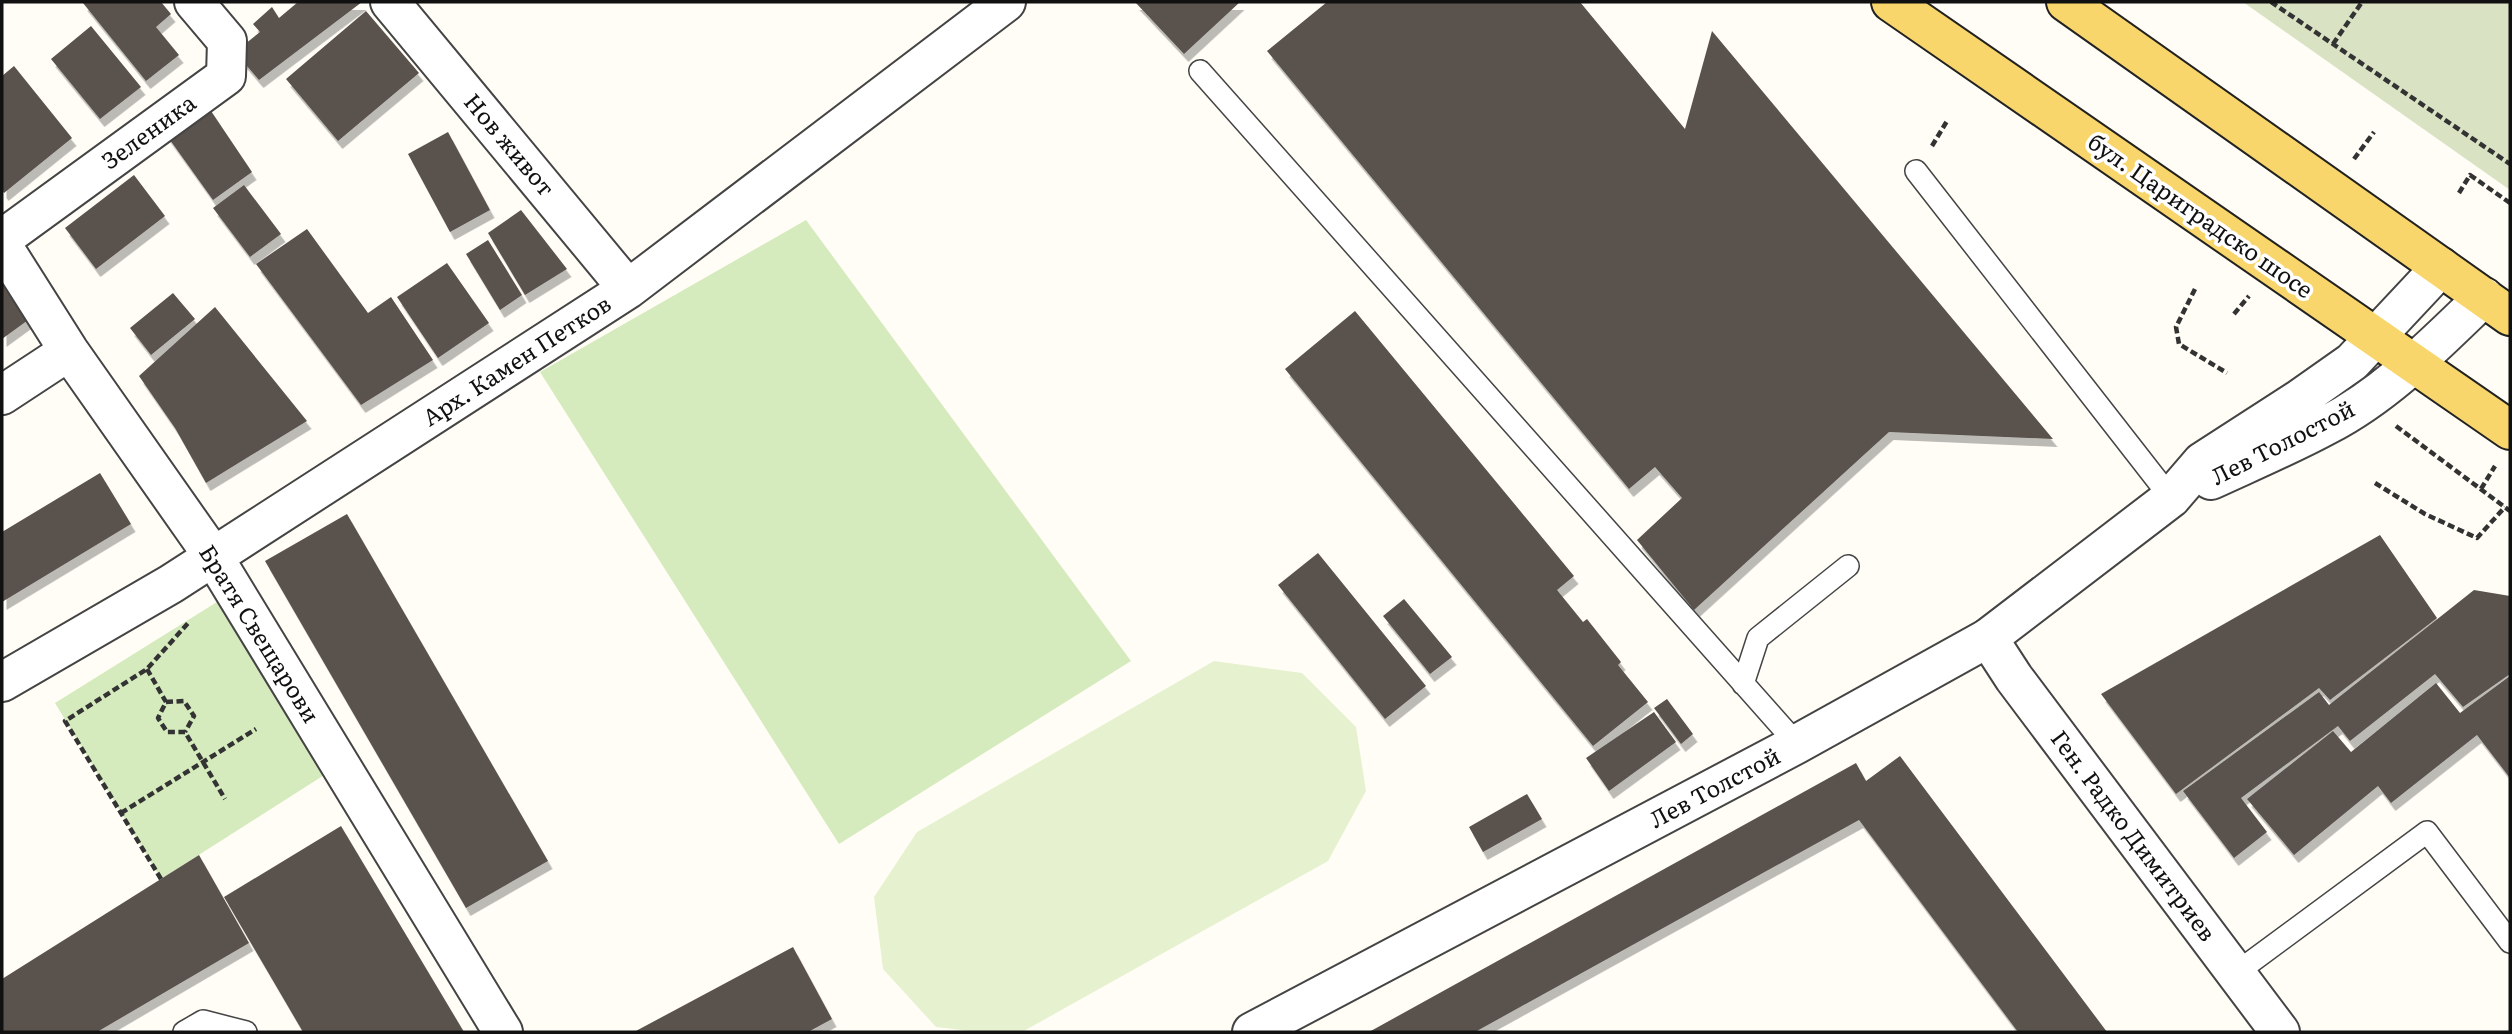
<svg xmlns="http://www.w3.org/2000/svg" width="2512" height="1034" viewBox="0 0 2512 1034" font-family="Literata,serif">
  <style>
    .green { fill: #d5ebbd }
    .cemetery { fill: #d9e3c4 }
    .pitch { fill: #e6f2cf }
    .building { fill: #5a524d; filter: url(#shadow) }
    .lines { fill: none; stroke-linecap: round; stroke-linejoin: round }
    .service-casing { stroke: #444; stroke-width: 24 }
    .minor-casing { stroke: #444; stroke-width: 42 }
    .tertiary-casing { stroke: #444; stroke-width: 42 }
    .primary-casing { stroke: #222; stroke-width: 42 }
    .path { stroke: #333; stroke-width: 4.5; stroke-dasharray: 7 3.5; stroke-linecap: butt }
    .service { stroke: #fff; stroke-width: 21 }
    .minor { stroke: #fff; stroke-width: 38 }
    .tertiary { stroke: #fff; stroke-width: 38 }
    .primary { stroke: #f9d66b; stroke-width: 38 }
    .labels { text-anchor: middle; stroke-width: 7; stroke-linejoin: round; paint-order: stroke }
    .street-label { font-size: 23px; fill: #111; stroke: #fff }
  </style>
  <defs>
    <filter id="shadow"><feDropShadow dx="4.5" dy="8" stdDeviation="0" flood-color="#0004"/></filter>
  </defs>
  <rect width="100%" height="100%" fill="#fffdf5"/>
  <path class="green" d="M 806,220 L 1131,661 L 839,844 L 540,372 Z
    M 225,597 L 329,772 L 161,879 L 55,703 Z"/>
  <path class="cemetery" d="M 2243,2 L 2510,2 L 2510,190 Z"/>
  <path class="pitch" d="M 1214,661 L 1302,673 L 1356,727 L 1366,791 L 1328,861 L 1022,1032 L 979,1032 L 936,1027 L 883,969 L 874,897 L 917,832 Z"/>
  <path class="building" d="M 84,2 L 161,2 L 171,14 L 156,27 L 179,55 L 146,81 L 83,3 Z
    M 298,2 L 362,2 L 259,80 L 235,52 L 260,32 L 253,24 L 272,7 L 279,18 Z
    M 1135,2 L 1240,2 L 1184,54 Z
    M 1327,2 L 1580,2 L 1685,129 L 1712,31 L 2053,439 L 1889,432 L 1694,610 L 1637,540 L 1682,498 L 1655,467 L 1629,489 L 1267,51 Z
    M 366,11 L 419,73 L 338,141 L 286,79 Z
    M 91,26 L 141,87 L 100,119 L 51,59 Z
    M 14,66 L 72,138 L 4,193 L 2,190 L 2,76 Z
    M 207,105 L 252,172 L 213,200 L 165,133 Z
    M 448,132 L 490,210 L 450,232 L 408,154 Z
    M 134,175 L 165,216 L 96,269 L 65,228 Z
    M 244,185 L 281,234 L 250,257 L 213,208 Z
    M 521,210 L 567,269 L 525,295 L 488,233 Z
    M 307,229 L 368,313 L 391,297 L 433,360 L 361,405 L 256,264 Z
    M 488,240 L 522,295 L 500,310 L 466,254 Z
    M 447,263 L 489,323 L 438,358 L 397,297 Z
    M 2,269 L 35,315 L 2,339 Z
    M 173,293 L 195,319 L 151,355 L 130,328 Z
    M 215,307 L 307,421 L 206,483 L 175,428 L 139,376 Z
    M 1355,311 L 1574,576 L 1557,590 L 1583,622 L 1587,619 L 1621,662 L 1618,665 L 1648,702 L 1593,746 L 1285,369 Z
    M 100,473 L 131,524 L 2,602 L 2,532 Z
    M 347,514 L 548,861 L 466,908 L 265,561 Z
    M 2380,535 L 2437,618 L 2330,700 L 2319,688 L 2176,794 L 2101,694 Z
    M 1318,553 L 1426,686 L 1385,719 L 1278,585 Z
    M 2474,590 L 2510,596 L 2510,674 L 2463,707 L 2435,674 L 2350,741 L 2338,726 L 2241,798 L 2267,832 L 2234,858 L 2183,791 L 2319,692 L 2329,705 Z
    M 1404,599 L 1452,657 L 1430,674 L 1383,616 Z
    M 2510,676 L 2510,778 L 2477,735 L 2391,803 L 2378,786 L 2294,855 L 2247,799 L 2333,731 L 2351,752 L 2436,683 L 2460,713 Z
    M 1667,699 L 1693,734 L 1681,744 L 1654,708 Z
    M 1654,712 L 1676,742 L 1609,791 L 1586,758 Z
    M 1900,756 L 2107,1032 L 2018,1032 L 1859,820 L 1475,1032 L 1369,1032 L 1856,763 L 1866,781 Z
    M 1527,794 L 1542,819 L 1483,852 L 1469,827 Z
    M 341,826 L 464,1032 L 303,1032 L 224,897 Z
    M 199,855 L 249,943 L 97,1032 L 2,1032 L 2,979 Z
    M 793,947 L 832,1019 L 808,1032 L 634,1032 Z"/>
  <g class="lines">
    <defs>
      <path id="service" d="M 1200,71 L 1797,744
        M 1916,171 L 2171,498
        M 1743,684 L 1758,638 L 1848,566
        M 2236,973 L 2427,832 L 2510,942
        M 184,1032 L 203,1021 L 246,1032"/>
      <path id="minor" d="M 390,2 L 628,289
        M 2,239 L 226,76 L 227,41 L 194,2
        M 2,245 L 69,351 L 213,556 L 503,1032
        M 2,395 L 69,351
        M 1988,638 L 2014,678 L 2280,1032
        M 2,682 L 171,584 L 628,289 L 1006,2"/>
      <path id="tertiary" d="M 2211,480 C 2250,462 2290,445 2327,425 C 2387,394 2435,344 2484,297
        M 1252,1032 L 1797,744 L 1988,638 L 2171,498 L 2202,462 L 2298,400 L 2352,362 L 2441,267"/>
      <path id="primary" d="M 1891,2 L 2510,430
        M 2066,2 L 2510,316"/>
    </defs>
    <use href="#service" class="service-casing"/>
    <use href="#minor" class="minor-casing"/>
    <use href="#tertiary" class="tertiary-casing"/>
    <use href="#primary" class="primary-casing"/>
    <path class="path" d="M 2271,2 L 2510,164
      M 2333,44 L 2362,2
      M 1932,146 L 1947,121
      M 2354,159 L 2374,132
      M 2459,193 L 2470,175 L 2510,203
      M 2195,289 L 2176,327 L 2179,344 L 2227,373
      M 2234,314 L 2249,296
      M 2396,426 L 2510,511
      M 2375,483 L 2425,514 L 2477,538 L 2505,507
      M 2481,489 L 2495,466
      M 147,669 L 166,702 L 158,718 L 167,732 L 185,732 L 225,799
      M 166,702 L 184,701 L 194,716 L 185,732
      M 121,813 L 256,729
      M 161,879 L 65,721 L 147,669 L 190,621"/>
    <use href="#service" class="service"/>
    <use href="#minor" class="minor"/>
    <use href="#tertiary" class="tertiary"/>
    <use href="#primary" class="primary"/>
  </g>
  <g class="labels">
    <g class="street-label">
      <text transform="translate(149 132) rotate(-36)" y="8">Зеленика</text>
      <text transform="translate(509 145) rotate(50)" y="8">Нов живот</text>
      <text transform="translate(2200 216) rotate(35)" y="8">бул. Цариградско шосе</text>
      <text transform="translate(517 361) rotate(-33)" y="8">Арх. Камен Петков</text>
      <text transform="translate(2283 443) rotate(-27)" y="8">Лев Толостой</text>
      <text transform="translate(259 634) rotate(58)" y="8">Братя Свещарови</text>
      <text transform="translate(1715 788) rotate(-28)" y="8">Лев Толстой</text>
      <text transform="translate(2133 836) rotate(53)" y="8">Ген. Радко Димитриев</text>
    </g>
  </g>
  <rect width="2512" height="1034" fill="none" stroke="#111111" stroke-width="7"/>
</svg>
